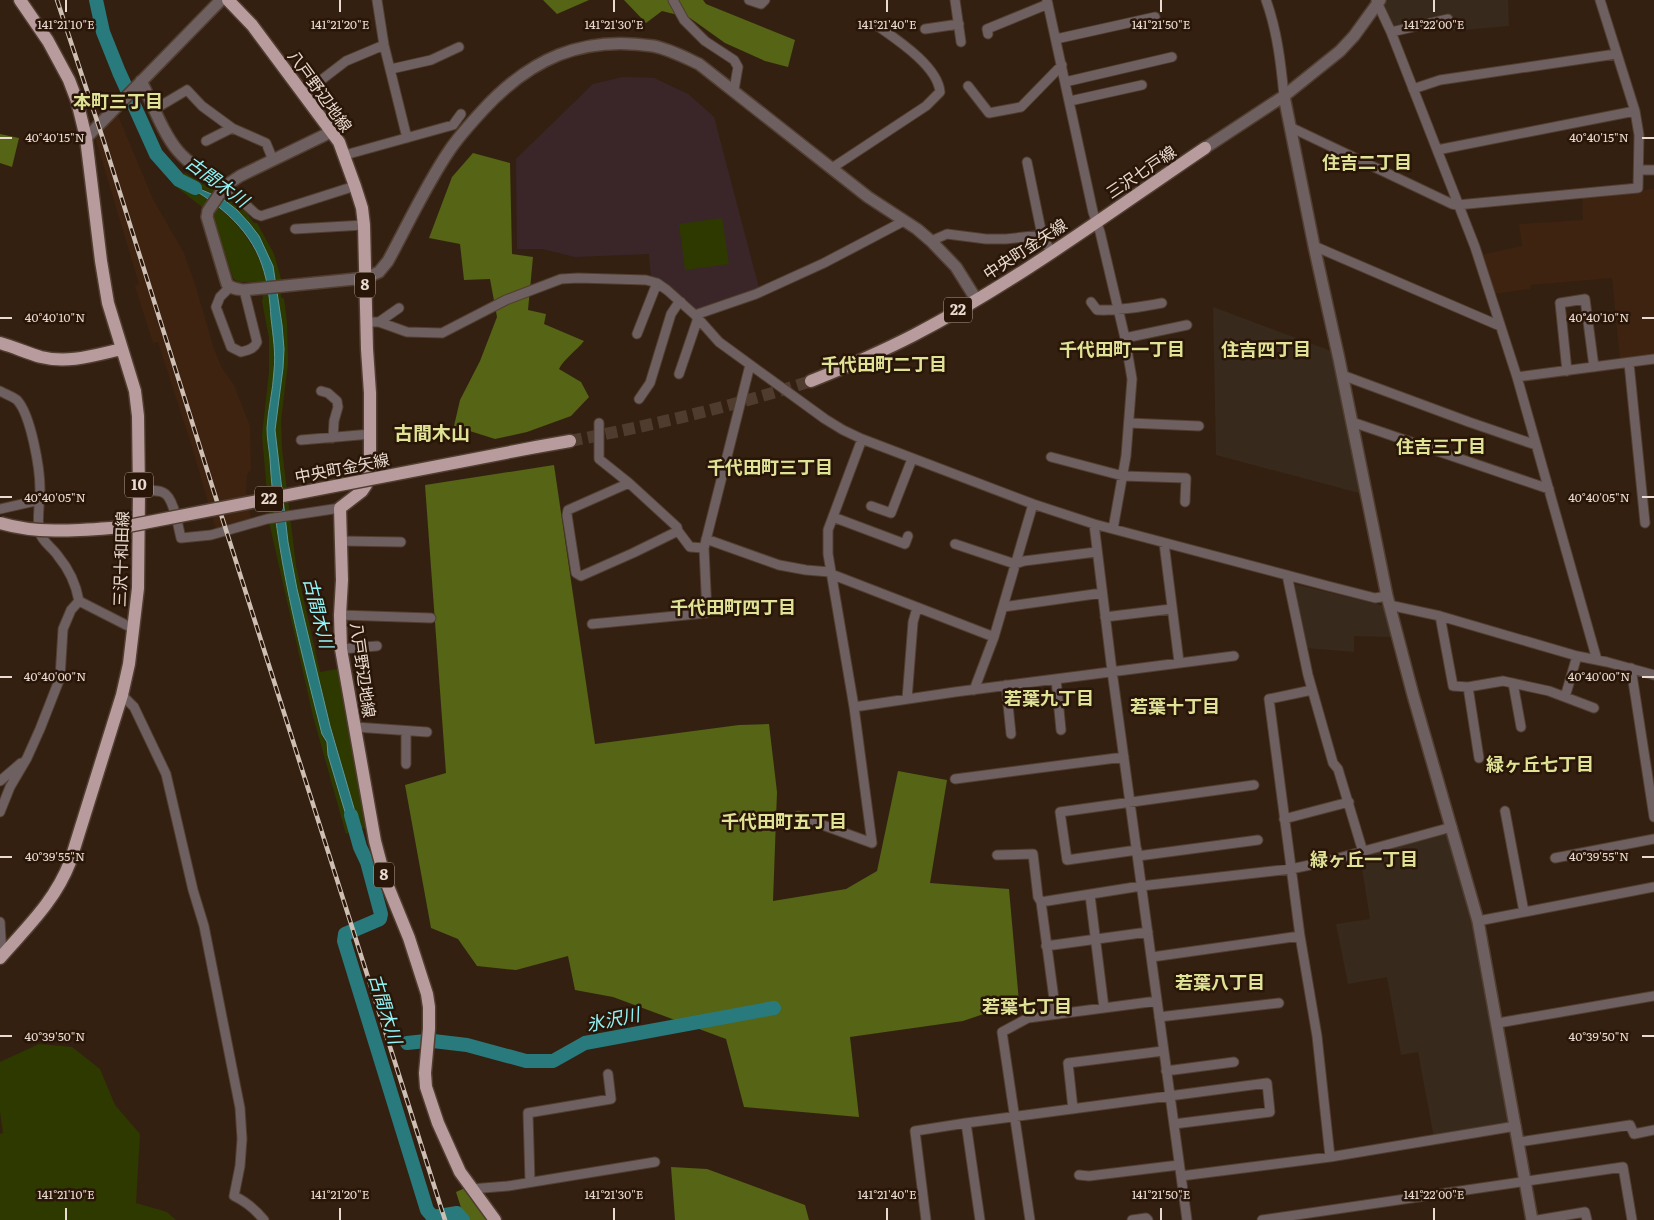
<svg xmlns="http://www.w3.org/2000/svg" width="1654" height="1220" viewBox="0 0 1654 1220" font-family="Literata,'Noto Sans JP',serif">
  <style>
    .commercial { fill: #372a1c }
    .built { fill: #3d2310 }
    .education { fill: #3a2628 }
    .green { fill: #2e3900 }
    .forest { fill: #556415 }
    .water { fill: #297a7d; stroke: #639796 }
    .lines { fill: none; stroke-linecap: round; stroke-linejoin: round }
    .river { stroke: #297a7d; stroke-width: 14 }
    .primary-tunnel { stroke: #4f3c2e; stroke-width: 12; stroke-dasharray: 12 6; stroke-linecap: butt }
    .minor-casing { stroke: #513e30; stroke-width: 11 }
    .tertiary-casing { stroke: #513e30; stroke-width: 14 }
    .primary-casing { stroke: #513e30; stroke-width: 15 }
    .minor { stroke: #6e6061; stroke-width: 9 }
    .tertiary { stroke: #6e6061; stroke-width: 11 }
    .primary { stroke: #b89b9d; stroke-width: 12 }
    .rail-casing { stroke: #cebfb4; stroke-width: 4.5 }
    .rail { stroke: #2a1608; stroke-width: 2.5; stroke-dasharray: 8; stroke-linecap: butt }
    .primary-bridge-casing { stroke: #513e30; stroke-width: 15; stroke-linecap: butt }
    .primary-bridge { stroke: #b89b9d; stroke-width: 12 }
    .ticks { fill: none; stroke: #e9dbd1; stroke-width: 2 }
    .labels { text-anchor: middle; stroke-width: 5; stroke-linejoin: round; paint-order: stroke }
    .shield { fill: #2a1608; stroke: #b0a095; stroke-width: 1 }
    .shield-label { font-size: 15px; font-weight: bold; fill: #e9dbd1 }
    .street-label { font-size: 16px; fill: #e9dbd1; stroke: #2a1608 }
    .neighbourhood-label { font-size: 18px; font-weight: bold; fill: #dfe395; stroke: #2a1608 }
    .water-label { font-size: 18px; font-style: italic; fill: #91f6f9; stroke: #2a1608 }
    .quarter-label { font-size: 19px; font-weight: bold; fill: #dfe395; stroke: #2a1608 }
    .ticks-label { font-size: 12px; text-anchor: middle; fill: #e9dbd1; stroke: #2a1608; stroke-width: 5; stroke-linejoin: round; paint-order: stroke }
  </style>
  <rect width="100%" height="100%" fill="#342011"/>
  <path class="commercial" d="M 1388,0 L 1508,0 L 1509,26 L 1453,31 L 1452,16 L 1390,28 L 1383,9 Z
    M 1213,307 L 1331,351 L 1359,493 L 1216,455 Z
    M 1294,584 L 1385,606 L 1391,637 L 1354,636 L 1354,652 L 1307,648 Z
    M 1447,834 L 1474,930 L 1493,1043 L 1510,1122 L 1506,1125 L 1434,1138 L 1418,1052 L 1401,1055 L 1387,977 L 1348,984 L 1336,924 L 1370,919 L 1360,856 Z"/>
  <path class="built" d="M 117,113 L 153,199 L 184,253 L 196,287 L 214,349 L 222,368 L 234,385 L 250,426 L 251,470 L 247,475 L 246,491 L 251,519 L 216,530 L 192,447 L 158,342 L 153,343 L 135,286 L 139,284 L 95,137 Z
    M 1654,189 L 1654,354 L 1620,359 L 1612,278 L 1531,285 L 1530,289 L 1493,294 L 1480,255 L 1522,246 L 1519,224 L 1583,220 L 1582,196 Z"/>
  <path class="education" d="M 623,77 L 654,78 L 688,94 L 714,117 L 759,288 L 697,309 L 689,306 L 651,278 L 649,254 L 575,257 L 543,249 L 517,249 L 516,159 L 593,84 Z"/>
  <path class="green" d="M 185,173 L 210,188 L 223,197 L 226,197 L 246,212 L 254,223 L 257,223 L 274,254 L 281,279 L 279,281 L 281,297 L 284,299 L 287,323 L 288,363 L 281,421 L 282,449 L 296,566 L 320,672 L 338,669 L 366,817 L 366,828 L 360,829 L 330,726 L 297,589 L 288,542 L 275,430 L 283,368 L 284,349 L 276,279 L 223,199 L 180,178 Z
    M 178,181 C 218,202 252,231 265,275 C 269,300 274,326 275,352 C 276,378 268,403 267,428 C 267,439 269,448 270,459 C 275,552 299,643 322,734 L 327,742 L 328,755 L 351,832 L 346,834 L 313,716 L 270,526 L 262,435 L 269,372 L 269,338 L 262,301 L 263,298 L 261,283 C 252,279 240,286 233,278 L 213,216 L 215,215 L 215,213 L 204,206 L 202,207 L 174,185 Z
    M 722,218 L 729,264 L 685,270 L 679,224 Z
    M 39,1044 L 72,1047 L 100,1069 L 115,1105 L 140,1134 L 136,1203 L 167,1212 L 176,1220 L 0,1220 L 0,1134 L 3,1133 L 0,1112 L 0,1062 Z"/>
  <path class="forest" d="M 543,0 L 589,0 L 557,14 Z
    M 624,0 L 703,0 L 706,4 L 795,40 L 788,67 L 765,61 L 725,43 L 690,18 L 662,11 L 646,23 Z
    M 0,134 L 19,138 L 12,167 L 0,163 Z
    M 473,153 L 510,163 L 512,254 L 533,257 L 528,310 L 546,314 L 544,324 L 584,341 C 576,351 564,359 559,369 L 581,382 L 589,397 L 571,416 L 527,432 L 495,439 L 454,426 L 460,400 L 480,361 L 497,317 L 490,279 L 464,280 L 460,244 L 429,238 L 452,177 Z
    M 554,465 L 595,744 L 739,725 L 769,724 L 777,792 L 773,901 L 846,889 L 877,871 L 898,771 L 947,780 L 930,883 L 1009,889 L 1019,1002 L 963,1021 L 850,1037 L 859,1117 L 744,1107 L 726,1039 L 613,997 L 575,990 L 568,956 L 516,970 L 477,966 L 458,939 L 431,928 L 405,785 L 446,773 L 425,485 Z
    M 671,1167 L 707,1169 L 805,1205 L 809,1220 L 675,1220 Z
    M 465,1188 L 492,1220 L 465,1220 L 456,1192 Z"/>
  <path class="water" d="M 180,178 L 195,184 L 202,190 L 223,199 L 237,210 L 249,223 L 259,236 L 273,266 L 282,325 L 284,349 L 283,368 L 275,430 L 288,542 L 297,589 L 330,726 L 360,829 L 351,832 L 328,755 L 327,742 L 322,734 C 299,643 275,552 270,459 C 269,448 267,439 267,428 C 268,409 273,391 274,371 C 276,353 273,336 271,318 C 270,301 268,282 262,265 C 249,226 213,199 178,181 Z"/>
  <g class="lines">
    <path class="river" d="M 96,0 L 103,32 L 119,72 L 156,154 L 179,180 L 195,188
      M 351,815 L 360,847 L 367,862 L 381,914 L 380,919 L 345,934 L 344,941 L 427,1210 L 433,1217 L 457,1213 L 463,1220
      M 433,1041 L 467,1045 L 526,1061 L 553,1061 L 585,1043 L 774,1008
      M 407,1043 L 426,1041"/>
    <path class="primary-tunnel" d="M 570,441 C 653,425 731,407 811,381"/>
    <defs>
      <path id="minor" d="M 377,0 L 384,45 L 407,138
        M 673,0 L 684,20 L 705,41 L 734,60 L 738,67 L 734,90
        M 749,0 L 761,4 L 765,0
        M 955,0 L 961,42
        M 1047,0 L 1093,212 L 1100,232 L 1125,338 L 1132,379 L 1126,456 L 1113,529
        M 1266,0 C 1277,30 1281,64 1284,96
        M 1376,0 L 1391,32 L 1475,247 L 1517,377 L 1597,660
        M 925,29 L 959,24
        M 1391,32 L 1448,19
        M 988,34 L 987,29 L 1048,4
        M 1056,39 L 1155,17
        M 391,69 L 431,60 L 459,47
        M 1065,82 L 1172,57
        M 968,86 L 989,113 L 1021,107 L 1062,65
        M 1413,89 L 1440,80 L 1616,54
        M 303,94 L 346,61 L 384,45
        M 1070,101 L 1142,85
        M 155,109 L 187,90 L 202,106 L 232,128
        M 1290,127 L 1452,204 L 1457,205 L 1638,188 L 1639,135 L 1635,111 L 1600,0
        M 206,141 L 232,128 L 266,143 L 273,160
        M 1437,150 L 1635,111
        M 345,155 L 453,125 L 461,114
        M 1027,162 L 1042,235
        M 832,168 L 926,106 L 940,92 C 938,67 899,41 879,27
        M 1639,170 L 1654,170
        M 225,186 L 256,214 L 261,216 L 355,186
        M 295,229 L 364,225
        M 931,241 L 947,234 L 986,239 L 1006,239 L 1042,235 L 1051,252
        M 1314,246 L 1500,326
        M 230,287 L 220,297 L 216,307 L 231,347 L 241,352 C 248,350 254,349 257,342 L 244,290
        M 1091,302 L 1097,310 C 1119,311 1141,307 1162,303
        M 695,315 L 756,294 L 824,263 L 904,221
        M 367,322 L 379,322 L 407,332 L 442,333 L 506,300 L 561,279 L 578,278 L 646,280 L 657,283 L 667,290 L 695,315 L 719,342 L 825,419 L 843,430 L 862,439 L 1033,504 L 1094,524 L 1328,586 L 1375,598 L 1387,596
        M 379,322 L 399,308
        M 637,334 L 657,283
        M 1125,338 L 1187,325
        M 1629,363 L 1645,523
        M 1567,371 L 1560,303 L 1585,299 L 1594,367
        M 679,374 L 698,318
        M 1342,375 L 1469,422 L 1536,445
        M 1517,377 L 1654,359
        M 0,391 C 5,394 12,396 17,400 C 31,415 40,469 40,489 C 40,502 37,518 39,531 C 42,542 52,547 58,556 C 68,568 76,584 79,601 L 71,610 L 63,629 L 60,678 L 40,729 L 27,758 L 10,787 L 0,812
        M 321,391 L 328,393 L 337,401 L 338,407 L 334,421 L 333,438
        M 639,399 L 650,383 L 671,314 L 677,305 L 681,302
        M 1352,422 L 1549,489
        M 599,423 L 599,459 L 629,483
        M 1129,423 L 1199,426
        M 862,439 L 828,530 L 828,554 L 854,707 L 955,692 L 1234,656
        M 301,440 L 371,434
        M 1051,457 L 1123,476 L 1186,478 L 1185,502
        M 139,492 C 147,491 157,489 164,493 C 174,498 178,527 181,538 L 211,535 L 267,519 L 340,508
        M 871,506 L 891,513 L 912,459
        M 0,509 L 40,500
        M 833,517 L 905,544 L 908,536
        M 1094,524 L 1112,671 L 1187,1220
        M 678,531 L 677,527 L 629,483 L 568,510 L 567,515 L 576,573 L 581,576 L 633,553 L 678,531 L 690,547 L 704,548
        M 706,539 L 779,565 L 806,570 L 830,572
        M 341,541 L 401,542
        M 1164,543 L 1179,662
        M 955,544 L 1015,564 L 1024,561 L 1096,552
        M 831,574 L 994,637
        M 1287,575 L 1308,675 L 1333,763 L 1338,769 L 1363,852
        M 79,601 L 134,629
        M 1389,605 L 1440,616 L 1577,656 L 1607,662 L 1654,675
        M 1003,607 L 1102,593
        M 340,615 L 431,618
        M 1440,616 L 1453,686 L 1468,687 L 1503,681 L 1549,691 L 1594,708
        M 1105,617 L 1171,609
        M 592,624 L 707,613 L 704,548 L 750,365
        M 341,649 L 377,646
        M 1631,668 L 1654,817
        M 1056,679 L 1061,730
        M 1513,683 L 1521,727
        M 1006,685 L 1011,734
        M 1468,687 L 1479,758
        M 974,690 L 994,637 L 1033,504
        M 1312,690 L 1269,699 L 1300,936 L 1317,1036 L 1330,1157
        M 122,695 L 134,707 L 166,774 L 193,890 L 204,926 L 240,1108 L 242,1139 L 240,1166 L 234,1196 C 247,1202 255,1209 264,1220
        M 1565,697 L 1577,656
        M 907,699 L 913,622 L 917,608
        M 355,727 L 427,732
        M 406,764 L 406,731
        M 955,779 L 1124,757
        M 0,781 L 21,763
        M 1505,811 L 1524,912
        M 798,816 L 872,843 L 854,707
        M 1284,819 L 1349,802
        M 1137,850 L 1067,860 L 1060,812 L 1254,785
        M 997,855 L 1033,854 L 1038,897 L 1041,902 L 1056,1014
        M 1138,856 L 1258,840
        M 1555,858 L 1654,839
        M 1090,895 L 1104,1008
        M 1041,902 L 1141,886 L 1291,869 L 1324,862 L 1452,827
        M 1478,921 L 1654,887
        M 0,922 L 2,955
        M 1046,946 L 1148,932
        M 1152,957 L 1300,936
        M 1159,1017 L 1279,1003
        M 1498,1023 L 1654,996
        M 1166,1071 L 1234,1062
        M 1073,1109 L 1068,1063 L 1163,1051
        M 966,1123 L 1267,1083 L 1270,1112 L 1174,1124
        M 1519,1142 L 1630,1125 L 1634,1134 L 1654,1130
        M 1079,1175 L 1089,1176 L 1179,1165
        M 1181,1176 L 1330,1157 L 1516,1126
        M 530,1182 L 528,1113 L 611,1099 L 608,1074
        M 471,1189 L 508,1186 L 655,1162
        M 926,1220 L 915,1131 L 966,1123 L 980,1220
        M 1030,1220 L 1002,1032 L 1028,1018 L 1157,1001
        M 1132,1220 L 1146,1218 L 1148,1220
        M 1262,1220 L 1623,1167 L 1632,1220
        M 1538,1220 L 1585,1212 L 1587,1220"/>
      <path id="tertiary" d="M 1380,0 L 1354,36 L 1340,51 L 1284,96 L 1314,246 L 1339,359 L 1387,596 L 1413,695 L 1478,921 L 1532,1220
        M 141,81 C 152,102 162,132 178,151 C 190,165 208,176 225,186 L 240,176 L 331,132
        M 86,138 L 221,0
        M 1205,148 L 1284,96
        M 225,186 L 208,211 L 207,217 L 227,284 C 232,289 237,289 244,290 L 365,278 L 379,272 L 388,261 C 408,224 426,185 449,151 C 459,136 471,123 483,110 C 530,59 582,35 653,46 C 669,49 684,57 699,64 L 868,197 L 917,229 L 931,241 L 956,267 L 976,299"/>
      <path id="primary" d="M 228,0 L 252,25 L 339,142 L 355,186 L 362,208 L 364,225 L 367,349 L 370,393 L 370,463 L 366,485 L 362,491 L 340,508 L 342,580 L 340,615 L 341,649 L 375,841 L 385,879 L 409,938 L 427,994 L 429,1007 L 429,1029 L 425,1073 L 426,1087 L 438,1123 L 460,1172 L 495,1220
        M 0,343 C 14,347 27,353 41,357 C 68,364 95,355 122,349
        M 811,381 C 846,367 881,352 914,335 C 1016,282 1110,212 1205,148
        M 536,447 L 570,441
        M 0,958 C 27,927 55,901 70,862 L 122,695 L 129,664 L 138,588 L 139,492 L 138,416 L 135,391 L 108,303 L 101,261 L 86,138 L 77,101 L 69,80 L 48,41 L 20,0"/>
    </defs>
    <use href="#minor" class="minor-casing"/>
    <use href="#tertiary" class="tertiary-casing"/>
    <use href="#primary" class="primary-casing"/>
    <use href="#minor" class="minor"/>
    <use href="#tertiary" class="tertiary"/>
    <use href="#primary" class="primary"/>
    <defs>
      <path id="rail" d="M 57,0 L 104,142 L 226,530 L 445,1220"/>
    </defs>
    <use href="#rail" class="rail-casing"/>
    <use href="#rail" class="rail"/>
    <defs>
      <path id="primary-bridge" d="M 0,523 C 40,535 82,530 123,527 L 536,447"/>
    </defs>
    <use href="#primary-bridge" class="primary-bridge-casing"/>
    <use href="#primary-bridge" class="primary-bridge"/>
  </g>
  <path class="ticks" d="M 66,0 L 66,12M 340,0 L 340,12M 614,0 L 614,12M 887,0 L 887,12M 1161,0 L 1161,12M 1434,0 L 1434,12M 0,138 L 12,138M 1642,138 L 1654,138M 0,318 L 12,318M 1642,318 L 1654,318M 0,497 L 12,497M 1642,497 L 1654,497M 0,677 L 12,677M 1642,677 L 1654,677M 0,857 L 12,857M 1642,857 L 1654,857M 0,1036 L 12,1036M 1642,1036 L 1654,1036M 66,1208 L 66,1220M 340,1208 L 340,1220M 614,1208 L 614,1220M 887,1208 L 887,1220M 1161,1208 L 1161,1220M 1434,1208 L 1434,1220"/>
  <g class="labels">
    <g class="shield">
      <rect x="355" y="272.5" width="20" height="25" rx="4"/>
      <rect x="944" y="297.5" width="28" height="25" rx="4"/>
      <rect x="125" y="472.5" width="28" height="25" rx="4"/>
      <rect x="255" y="486.5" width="28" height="25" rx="4"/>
      <rect x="374" y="862.5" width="20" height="25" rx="4"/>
    </g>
    <g class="shield-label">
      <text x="365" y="290">8</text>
      <text x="958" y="315">22</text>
      <text x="139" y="490">10</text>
      <text x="269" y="504">22</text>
      <text x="384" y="880">8</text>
    </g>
    <g class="street-label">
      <text transform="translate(320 91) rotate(54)" y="6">八戸野辺地線</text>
      <text transform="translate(1141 172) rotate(-34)" y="6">三沢七戸線</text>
      <text transform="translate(1025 249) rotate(-33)" y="6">中央町金矢線</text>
      <text transform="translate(342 468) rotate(-11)" y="6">中央町金矢線</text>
      <text transform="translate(121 559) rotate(-88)" y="6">三沢十和田線</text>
      <text transform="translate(363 670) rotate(82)" y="6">八戸野辺地線</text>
    </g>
    <g class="neighbourhood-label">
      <text x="118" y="108">本町三丁目</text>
      <text x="1367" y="169">住吉二丁目</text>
      <text x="1122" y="356">千代田町一丁目</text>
      <text x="1266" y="356">住吉四丁目</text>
      <text x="884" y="371">千代田町二丁目</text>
      <text x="1441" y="453">住吉三丁目</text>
      <text x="770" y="474">千代田町三丁目</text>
      <text x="733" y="614">千代田町四丁目</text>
      <text x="1049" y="705">若葉九丁目</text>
      <text x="1175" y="713">若葉十丁目</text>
      <text x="1540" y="771">緑ヶ丘七丁目</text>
      <text x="784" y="828">千代田町五丁目</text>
      <text x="1364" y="866">緑ヶ丘一丁目</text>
      <text x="1220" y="989">若葉八丁目</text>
      <text x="1027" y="1013">若葉七丁目</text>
    </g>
    <g class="water-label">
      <text transform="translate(217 182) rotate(36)" y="6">古間木川</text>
      <text transform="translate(318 613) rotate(76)" y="6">古間木川</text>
      <text transform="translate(385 1009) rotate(73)" y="6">古間木川</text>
      <text transform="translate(613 1020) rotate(-12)" y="6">氷沢川</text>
    </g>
    <g class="quarter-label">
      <text x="432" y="440">古間木山</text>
    </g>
  </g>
  <g class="ticks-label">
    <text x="66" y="29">141°21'10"E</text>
    <text x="340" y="29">141°21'20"E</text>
    <text x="614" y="29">141°21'30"E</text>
    <text x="887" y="29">141°21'40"E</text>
    <text x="1161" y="29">141°21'50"E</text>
    <text x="1434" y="29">141°22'00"E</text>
    <text x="55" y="142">40°40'15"N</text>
    <text x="1599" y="142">40°40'15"N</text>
    <text x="55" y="322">40°40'10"N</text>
    <text x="1599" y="322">40°40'10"N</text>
    <text x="55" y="502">40°40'05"N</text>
    <text x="1599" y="502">40°40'05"N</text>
    <text x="55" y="681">40°40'00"N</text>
    <text x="1599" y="681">40°40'00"N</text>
    <text x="55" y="861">40°39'55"N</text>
    <text x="1599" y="861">40°39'55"N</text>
    <text x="55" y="1041">40°39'50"N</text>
    <text x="1599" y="1041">40°39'50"N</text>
    <text x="66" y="1199">141°21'10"E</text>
    <text x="340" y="1199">141°21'20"E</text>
    <text x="614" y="1199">141°21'30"E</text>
    <text x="887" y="1199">141°21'40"E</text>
    <text x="1161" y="1199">141°21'50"E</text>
    <text x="1434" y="1199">141°22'00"E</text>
  </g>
</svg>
